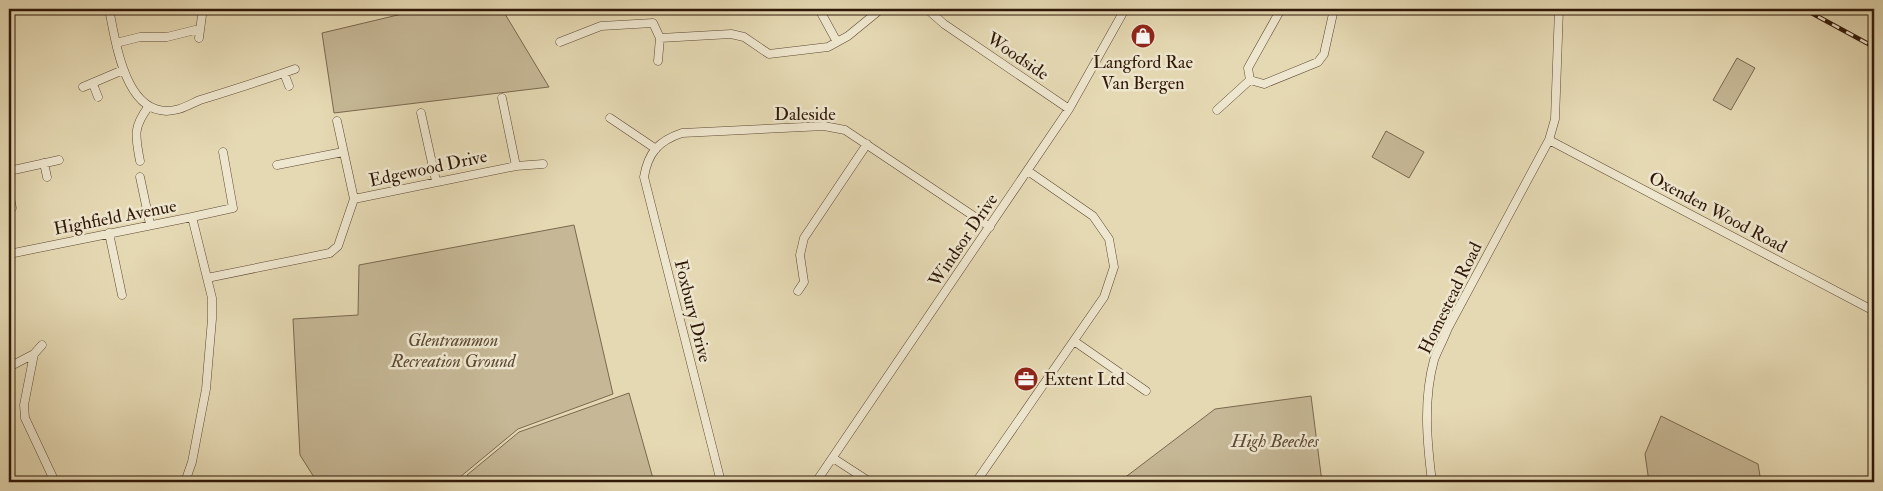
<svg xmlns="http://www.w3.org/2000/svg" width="1883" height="491" viewBox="0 0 1883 491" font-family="'IM FELL Double Pica',serif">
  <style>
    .green { fill: #c6b896; stroke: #7a684f }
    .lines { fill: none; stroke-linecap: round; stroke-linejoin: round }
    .minor-casing { stroke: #5c4833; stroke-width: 9 }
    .minor { stroke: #eee6ce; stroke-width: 8 }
    .rail-casing { stroke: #2f1808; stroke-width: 4.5 }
    .rail { stroke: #eee6ce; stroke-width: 2.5; stroke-dasharray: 8; stroke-linecap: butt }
    .labels { text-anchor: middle; stroke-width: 5; stroke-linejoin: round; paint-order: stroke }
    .street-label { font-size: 18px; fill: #2f1808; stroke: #eee6ce }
    .poi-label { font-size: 18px; fill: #2f1808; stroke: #eee6ce }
    .park-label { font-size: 18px; font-style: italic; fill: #5c4833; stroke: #eee6ce }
  </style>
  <rect width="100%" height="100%" fill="#e5d9b3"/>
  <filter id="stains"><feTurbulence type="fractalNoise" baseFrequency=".004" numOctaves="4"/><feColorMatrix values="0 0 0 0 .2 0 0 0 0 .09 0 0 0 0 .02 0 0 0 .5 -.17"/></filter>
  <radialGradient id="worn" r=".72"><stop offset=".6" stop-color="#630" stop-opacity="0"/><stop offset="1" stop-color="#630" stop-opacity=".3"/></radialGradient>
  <path class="green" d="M 423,9 L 502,9 L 549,87 L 334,113 L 322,33 Z
    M 1737,58 L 1755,68 L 1731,110 L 1713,100 Z
    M 1386,131 L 1424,152 L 1409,178 L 1372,157 Z
    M 574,225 L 613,394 L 518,429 L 454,482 L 317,482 L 300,455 L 293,319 L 358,315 L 359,265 Z
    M 629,393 L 654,482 L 470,482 L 467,475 L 519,432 Z
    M 1311,396 L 1322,482 L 1119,482 L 1215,409 Z
    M 1661,416 L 1758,464 L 1761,482 L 1649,482 L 1645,454 Z"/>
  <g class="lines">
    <defs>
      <path id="minor" d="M 109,9 C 116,43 126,124 179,109 C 186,107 193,103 200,100 C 232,90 264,80 295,69
        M 819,9 L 837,42
        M 927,9 L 944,24 L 1069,109
        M 1281,9 L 1248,68 L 1250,80 L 1264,84 L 1318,62 L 1324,54 L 1334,9
        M 199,38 L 202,15
        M 660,38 L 731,34 L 744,37 L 769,54 L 828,47 L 848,36 L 881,9
        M 560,42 L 601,26 L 653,23 L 660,38 L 658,61
        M 116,43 L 140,37 L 167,37 L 199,29
        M 284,73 L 289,86
        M 93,84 L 98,97
        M 83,87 L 123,70
        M 502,98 L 516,166
        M 1217,110 L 1250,80
        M 421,113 L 436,181
        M 610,118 L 656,149
        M 337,121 L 354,199
        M 1549,140 L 1874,311
        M 140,161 C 135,135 133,127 149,106
        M 44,163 L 47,177
        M 277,165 L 343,152
        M 9,171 L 59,160
        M 140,177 L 150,224
        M 9,193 L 12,208
        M 192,217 L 233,208 L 223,152
        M 109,233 L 122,295
        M 14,253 L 192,217 L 212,298 L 212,319 L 206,389 L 192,462 L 185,482
        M 207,278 L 330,253 L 338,246 L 354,199 L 516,166 L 543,164
        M 798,291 L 804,282 L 800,255 L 804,238 L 867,144
        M 1074,341 L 1146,391
        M 34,354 L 24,405 L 25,418 L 55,482
        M 11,366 L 34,354 L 42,345
        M 833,458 L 870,482
        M 163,482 L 184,482
        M 721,482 L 644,177 C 648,153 658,141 682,133 L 824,126 L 845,130 L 990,227
        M 816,482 L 1069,109 L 1125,9
        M 976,482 L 1104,297 L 1114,267 L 1109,239 L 1093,216 L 1028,171
        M 1432,482 C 1427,442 1423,400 1434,360 C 1438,349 1444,339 1448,328 L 1549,140 L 1555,119 L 1559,9"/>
    </defs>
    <use href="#minor" class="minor-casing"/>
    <use href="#minor" class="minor"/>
    <defs>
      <path id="rail" d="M 1804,9 L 1874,47"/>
    </defs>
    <use href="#rail" class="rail-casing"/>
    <use href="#rail" class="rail"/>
  </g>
  <defs>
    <symbol id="shop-disc" viewBox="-11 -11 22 22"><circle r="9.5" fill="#8f2418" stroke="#eee6ce"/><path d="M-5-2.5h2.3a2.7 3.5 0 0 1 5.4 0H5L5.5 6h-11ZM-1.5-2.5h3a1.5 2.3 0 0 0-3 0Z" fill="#fff"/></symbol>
    <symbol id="office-disc" viewBox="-11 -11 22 22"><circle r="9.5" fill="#8f2418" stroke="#eee6ce"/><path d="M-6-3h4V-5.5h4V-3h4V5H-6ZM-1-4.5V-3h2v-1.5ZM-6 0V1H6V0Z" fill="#fff"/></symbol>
  </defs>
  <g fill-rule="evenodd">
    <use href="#shop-disc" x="1129" y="22" width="28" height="28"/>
    <use href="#office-disc" x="1012" y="365" width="28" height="28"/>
  </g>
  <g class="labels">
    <g class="street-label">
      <text transform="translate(1018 56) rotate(34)" y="6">Woodside</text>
      <text x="805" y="120">Daleside</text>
      <text transform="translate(428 168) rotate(-12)" y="6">Edgewood Drive</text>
      <text transform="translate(1718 212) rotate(28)" y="6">Oxenden Wood Road</text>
      <text transform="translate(115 217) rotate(-11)" y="6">Highfield Avenue</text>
      <text transform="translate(963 240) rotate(-56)" y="6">Windsor Drive</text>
      <text transform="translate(1450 298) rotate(-64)" y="6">Homestead Road</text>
      <text transform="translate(693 311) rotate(76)" y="6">Foxbury Drive</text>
    </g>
    <g class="poi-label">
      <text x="1143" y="68">Langford Rae<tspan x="1143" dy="21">Van Bergen</tspan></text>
      <text x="1044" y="385" text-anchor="start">Extent Ltd</text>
    </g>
    <g class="park-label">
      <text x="453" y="346">Glentrammon<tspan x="453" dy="21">Recreation Ground</tspan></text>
      <text x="1275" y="447">High Beeches</text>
    </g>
  </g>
  <rect width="1883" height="491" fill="none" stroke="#e5d9b3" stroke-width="30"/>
  <rect x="10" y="10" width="1863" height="471" fill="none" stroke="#2f1808" stroke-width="2.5"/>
  <rect x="15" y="15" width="1853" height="461" fill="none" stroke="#2f1808"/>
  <rect width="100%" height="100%" filter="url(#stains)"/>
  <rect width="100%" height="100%" fill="url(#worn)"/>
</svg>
